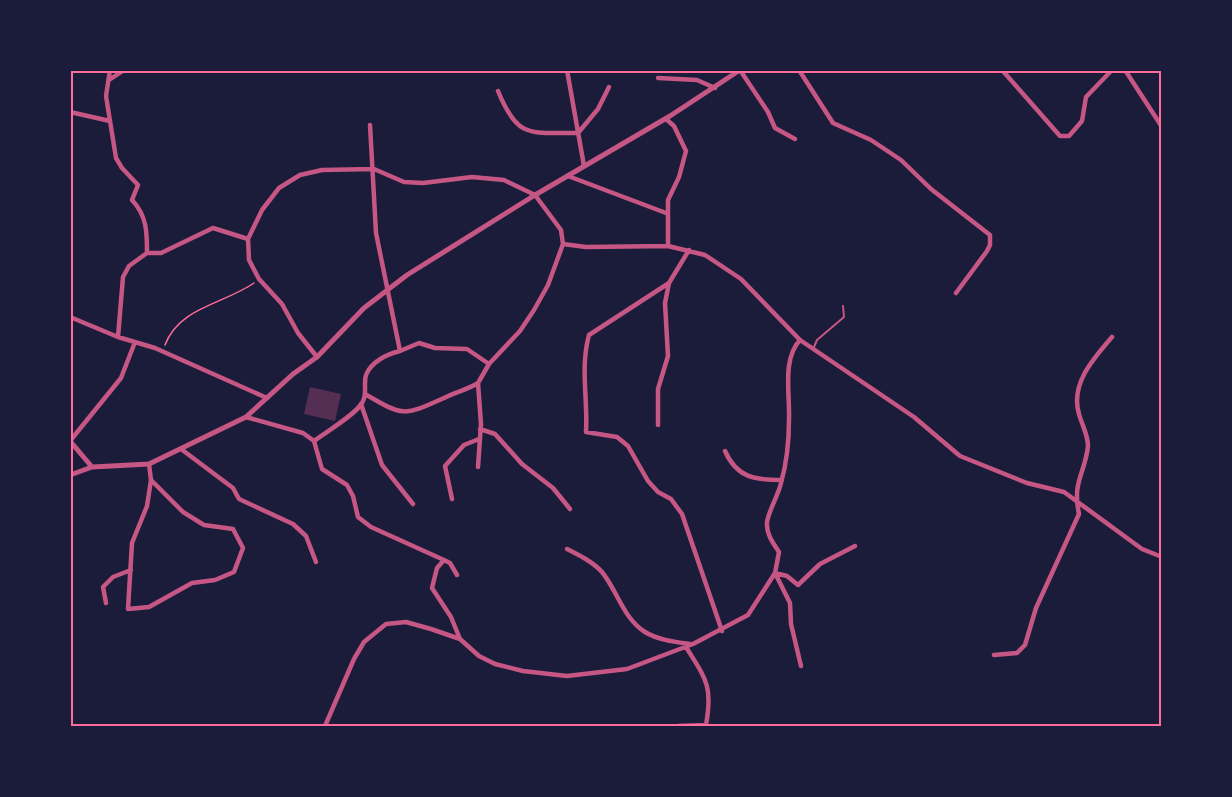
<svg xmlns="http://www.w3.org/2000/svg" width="1232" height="797" viewBox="0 0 1232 797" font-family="Jost,sans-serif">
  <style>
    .building { fill: #542f53 }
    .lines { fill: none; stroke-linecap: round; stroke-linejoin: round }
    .path { stroke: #ff6b9d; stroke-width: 1.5 }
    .service { stroke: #c65784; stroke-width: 2 }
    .minor { stroke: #c65784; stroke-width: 4.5 }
    .tertiary { stroke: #c65784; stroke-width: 5 }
    .neatline { fill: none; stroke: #ff6b9d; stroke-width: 2 }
  </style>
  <rect width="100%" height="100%" fill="#1b1b3a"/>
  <path class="building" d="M 310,387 L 341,394 L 335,421 L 304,414 Z"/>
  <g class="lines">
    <path class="path" d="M 165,345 C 179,307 224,304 254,283"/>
    <path class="service" d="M 814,347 L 817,340 L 844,317 L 843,306"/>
    <path class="minor" d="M 110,70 L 106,96 L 116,158 L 122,168 L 138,185 L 132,200 C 147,216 147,232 147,253
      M 137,70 L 172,70
      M 567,70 L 584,166
      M 740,70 L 768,112 L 775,128 L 795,139
      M 799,70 L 833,123 L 871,140 L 901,160 L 931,189 L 990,235 L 990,245 L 987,251 L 956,293
      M 1002,70 L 1060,136 L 1069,136 L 1082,121 L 1086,97 L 1112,70
      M 1125,70 L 1162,127
      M 658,78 L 697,80 L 715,88
      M 109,80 L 124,70
      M 498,91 C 518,140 530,132 578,133 L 598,109 L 609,87
      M 70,112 L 110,121
      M 666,119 L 674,126 L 686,151 L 679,177 L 668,200 L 668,246
      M 568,176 L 666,213
      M 563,244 L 586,247 L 668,246 L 705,255 L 741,279 L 800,340 L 914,417 L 960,456 L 1027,483 L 1064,492 L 1142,549 L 1162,557
      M 689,250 L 669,283 L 589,335 C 580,368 588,399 586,432 L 617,437 L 628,446 L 648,481 L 658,492 L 671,499 L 682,514 L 722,631
      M 70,317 L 118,337 L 155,348 L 267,398
      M 118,337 L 123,277 L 129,266 L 147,253 L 161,253 L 213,228 L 248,239
      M 400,351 L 419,343 L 435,348 L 467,349 L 489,364
      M 317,357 L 298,333 L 282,304 L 259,279 L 249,260 L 248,239 L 262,210 L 279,188 L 300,175 L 322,170 L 374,169 L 404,182 L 423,183 L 472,177 L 504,180 L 535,195 L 561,230 L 563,244 L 548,285 L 534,310 L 520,331 L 489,364 L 478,383 L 481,424 L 478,467
      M 365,394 C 404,417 404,416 444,398 C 455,392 467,390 478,383
      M 361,404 L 382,465 L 413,504
      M 246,417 L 303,433 L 314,441 L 322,469 L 347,485 L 353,496 L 358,517 L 371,527 L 444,560
      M 658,425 L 658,389 L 668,356 L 665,303 L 669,283
      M 480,429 L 495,434 L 522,464 L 553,488 L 570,509
      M 70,441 L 121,378 L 135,342
      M 314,441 C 326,432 355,415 362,403 C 368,394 363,384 366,375 C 371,362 387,354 400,351 L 376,233 L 370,125
      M 181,449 L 233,488 L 239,499 L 293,524 L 306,536 L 316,562
      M 725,451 C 737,478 755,480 782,480
      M 149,464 L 151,480 L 183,512 L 204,525 L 233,529 L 243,548 L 234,572 L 215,580 L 192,583 L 149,607 L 128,609 L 132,543 L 147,506 L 151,480
      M 452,499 L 445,466 L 464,445 L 479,439
      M 567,549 C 579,555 593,562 602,572 C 618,592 623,618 645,632 C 658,640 676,642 690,644
      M 775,573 L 790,603 L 791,624 L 801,666
      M 775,573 L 787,576 L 798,585 L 820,564 L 855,546
      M 457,575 L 450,563 L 444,560 L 437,568 L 432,588 L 451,617 L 460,639
      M 106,603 L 103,587 L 113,577 L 131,570
      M 994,655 L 1017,653 L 1025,645 L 1036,608 L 1079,514 C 1072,481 1085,474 1088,446 C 1088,435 1082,425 1079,414 C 1070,384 1093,359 1112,337
      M 325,726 L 354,659 L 364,642 L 386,624 L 406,622 L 431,629 L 460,639 L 479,656 L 495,664 L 523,671 L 567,676 L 627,669 L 693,644 L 748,615 L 775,573 L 779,552 C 773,543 766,534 767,522 C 769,510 778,496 781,483 C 787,462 789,441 789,419 C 790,394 782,359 800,340
      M 678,726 L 706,725 C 713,686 706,679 686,647"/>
    <path class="tertiary" d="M 70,441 L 92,467
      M 70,475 L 92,467 L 149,464 L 246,417 L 293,374 L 317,357 L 364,308 L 407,275 L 535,195 L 670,116 L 740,70"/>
  </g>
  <rect width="1232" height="797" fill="none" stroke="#1b1b3a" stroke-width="144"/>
  <rect x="72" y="72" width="1088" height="653" class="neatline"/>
</svg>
